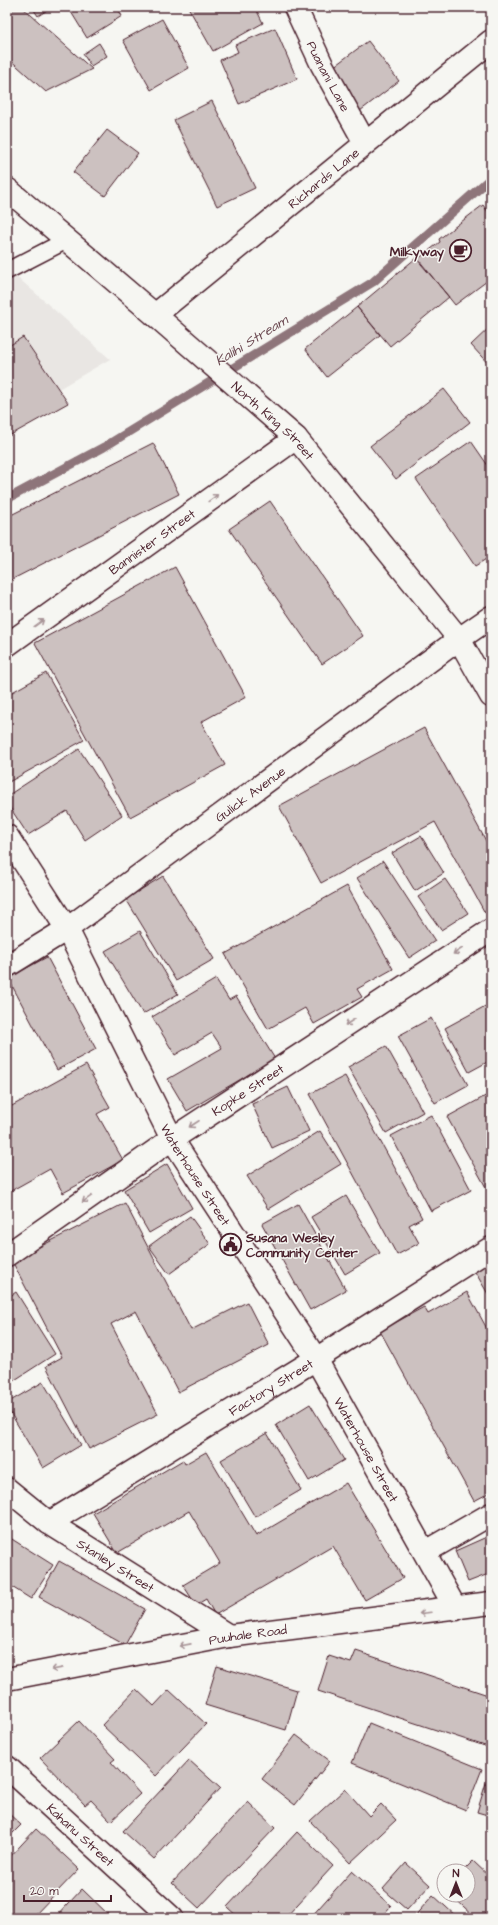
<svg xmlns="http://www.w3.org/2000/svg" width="498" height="1925" viewBox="0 0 498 1925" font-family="'Architects Daughter',sans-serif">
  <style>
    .built { fill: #e9e6e3 }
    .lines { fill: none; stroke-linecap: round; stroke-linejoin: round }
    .stream { stroke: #8e747a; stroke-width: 9 }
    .building { fill: #ccc1c0; stroke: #4a1f2b }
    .service-casing { stroke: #4a1f2b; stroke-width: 19 }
    .minor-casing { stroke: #4a1f2b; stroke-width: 25 }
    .primary-casing { stroke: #4a1f2b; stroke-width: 25 }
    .service { stroke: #f6f6f2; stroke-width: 16 }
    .minor { stroke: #f6f6f2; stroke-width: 22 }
    .primary { stroke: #f6f6f2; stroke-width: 22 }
    .oneway { stroke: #a99598 }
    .labels { text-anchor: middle; stroke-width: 3; stroke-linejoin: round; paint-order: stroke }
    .street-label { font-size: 13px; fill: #4a1f2b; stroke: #f6f6f2 }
    .poi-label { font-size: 13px; font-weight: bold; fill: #4a1f2b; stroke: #f6f6f2; text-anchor: end }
    .water-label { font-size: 14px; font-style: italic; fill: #6c4a52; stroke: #f6f6f2 }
  </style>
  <rect width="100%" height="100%" fill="#f6f6f2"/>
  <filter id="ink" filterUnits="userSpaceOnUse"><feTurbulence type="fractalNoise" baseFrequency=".025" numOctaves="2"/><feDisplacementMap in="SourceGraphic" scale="8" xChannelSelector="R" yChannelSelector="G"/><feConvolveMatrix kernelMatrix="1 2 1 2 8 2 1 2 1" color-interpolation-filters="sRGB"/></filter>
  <g filter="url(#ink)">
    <path class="built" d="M 7,268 L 110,359 L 7,419 Z"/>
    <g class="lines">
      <path class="stream" d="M 7,499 L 104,447 L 373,282 L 491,178"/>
    </g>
    <path class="building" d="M 7,7 L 22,7 L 92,69 L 46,92 L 7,57 Z
      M 32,7 L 52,7 L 38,16 Z
      M 68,7 L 117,7 L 122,16 L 87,38 Z
      M 188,7 L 255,7 L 263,23 L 213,51 Z
      M 162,19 L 189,68 L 151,90 L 123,40 Z
      M 275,28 L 297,79 L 239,104 L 220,60 L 238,52 L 235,45 Z
      M 368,41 L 399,81 L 360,111 L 329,70 Z
      M 99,43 L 107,56 L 91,66 L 83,54 Z
      M 212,101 L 255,188 L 217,206 L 174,120 Z
      M 107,130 L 138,153 L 105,196 L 73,172 Z
      M 483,205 L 491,216 L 491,278 L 455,305 L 418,259 L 440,242 L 439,239 Z
      M 416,258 L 449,297 L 390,346 L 357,307 Z
      M 357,307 L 380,335 L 327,377 L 305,349 Z
      M 491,326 L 491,367 L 471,345 Z
      M 23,337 L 68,403 L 7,437 L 7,347 Z
      M 444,389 L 470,422 L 396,479 L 370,446 Z
      M 471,441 L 491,470 L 491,556 L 475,566 L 416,479 Z
      M 153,443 L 179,494 L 7,582 L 7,517 Z
      M 270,501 L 363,636 L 322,664 L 229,529 Z
      M 175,567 L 246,697 L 201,722 L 225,765 L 130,817 L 35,643 Z
      M 46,673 L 84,740 L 7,783 L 7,695 Z
      M 424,728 L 491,850 L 491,910 L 485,913 L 435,822 L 321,883 L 279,806 Z
      M 79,749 L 122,815 L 85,840 L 67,811 L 28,835 L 7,803 L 7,796 Z
      M 421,836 L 444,873 L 415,891 L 392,853 Z
      M 383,861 L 435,941 L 409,958 L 357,878 Z
      M 163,876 L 214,959 L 176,981 L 126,899 Z
      M 445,879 L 468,913 L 441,930 L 418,897 Z
      M 347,886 L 393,969 L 357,989 L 362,997 L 314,1024 L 305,1008 L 268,1029 L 225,954 Z
      M 140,931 L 178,994 L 143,1014 L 105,951 Z
      M 47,957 L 96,1049 L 57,1070 L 8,978 Z
      M 216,979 L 229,1000 L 236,996 L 275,1059 L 187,1111 L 168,1079 L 222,1048 L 212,1033 L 175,1055 L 152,1017 Z
      M 491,1003 L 491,1060 L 469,1072 L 445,1028 Z
      M 431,1018 L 468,1085 L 435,1103 L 398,1036 Z
      M 386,1046 L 423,1112 L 386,1133 L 348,1067 Z
      M 86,1065 L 110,1107 L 97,1114 L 123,1160 L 63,1193 L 50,1169 L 7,1193 L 7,1102 L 10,1107 Z
      M 345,1076 L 422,1218 L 409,1225 L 419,1243 L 397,1255 L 310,1094 Z
      M 288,1087 L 309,1131 L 272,1148 L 252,1104 Z
      M 491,1093 L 491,1190 L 488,1191 L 447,1117 Z
      M 431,1115 L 471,1190 L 431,1211 L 391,1136 Z
      M 320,1131 L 341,1164 L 268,1209 L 247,1176 Z
      M 167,1164 L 192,1208 L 149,1233 L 124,1190 Z
      M 346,1196 L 380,1253 L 345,1274 L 311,1217 Z
      M 125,1203 L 191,1330 L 247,1302 L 269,1345 L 178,1392 L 136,1311 L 111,1324 L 158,1414 L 89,1449 L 46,1366 L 62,1357 L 12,1261 Z
      M 298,1204 L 346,1290 L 310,1310 L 262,1224 Z
      M 190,1216 L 210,1244 L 169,1274 L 149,1246 Z
      M 491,1253 L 491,1299 L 471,1265 Z
      M 16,1292 L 55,1354 L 7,1385 L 7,1298 Z
      M 467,1292 L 491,1336 L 491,1492 L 474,1501 L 380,1331 L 424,1307 L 428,1314 Z
      M 43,1382 L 81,1445 L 43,1468 L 7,1407 L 7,1403 Z
      M 310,1404 L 344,1460 L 309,1481 L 276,1425 Z
      M 267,1433 L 301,1490 L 255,1517 L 221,1460 Z
      M 206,1452 L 256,1536 L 346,1483 L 403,1578 L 365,1600 L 333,1546 L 215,1615 L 206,1599 L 196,1605 L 183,1585 L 220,1563 L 189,1511 L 117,1553 L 93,1513 L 183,1460 L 185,1464 Z
      M 491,1535 L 491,1573 L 468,1582 L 455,1551 Z
      M 7,1536 L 53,1565 L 31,1599 L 7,1584 Z
      M 59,1561 L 145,1609 L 125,1645 L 39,1597 Z
      M 356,1651 L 491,1696 L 491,1748 L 318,1691 L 329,1656 L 351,1663 Z
      M 217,1666 L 297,1690 L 286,1730 L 205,1705 Z
      M 136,1689 L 154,1706 L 169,1690 L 206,1724 L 156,1776 L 102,1725 Z
      M 79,1721 L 115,1759 L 111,1762 L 140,1794 L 111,1821 L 91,1800 L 85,1805 L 40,1758 Z
      M 369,1723 L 482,1769 L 466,1810 L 352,1763 Z
      M 296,1735 L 330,1761 L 295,1805 L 262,1779 Z
      M 189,1760 L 220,1788 L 154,1859 L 123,1831 Z
      M 489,1773 L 491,1773 L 491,1816 L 477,1812 Z
      M 345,1789 L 369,1816 L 381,1804 L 396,1820 L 350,1863 L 310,1821 Z
      M 248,1802 L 275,1828 L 199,1908 L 172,1883 Z
      M 7,1812 L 21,1825 L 7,1839 Z
      M 36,1829 L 79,1869 L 32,1918 L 7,1918 L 7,1860 Z
      M 297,1832 L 333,1866 L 285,1918 L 239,1918 L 227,1907 Z
      M 473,1861 L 491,1878 L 491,1918 L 476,1918 L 451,1895 L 468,1895 L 468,1871 L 463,1871 Z
      M 406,1863 L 430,1885 L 407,1910 L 383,1889 Z
      M 352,1871 L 391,1906 L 380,1918 L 310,1918 Z
      M 82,1889 L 112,1918 L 55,1918 Z
      M 433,1895 L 458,1918 L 413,1918 Z"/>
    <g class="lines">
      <defs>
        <path id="service" d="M 7,271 L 67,240"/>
        <g id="minor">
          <path id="s1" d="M 295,7 L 322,65 L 365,143"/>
          <path id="s2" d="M 155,315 L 491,41"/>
          <path id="s3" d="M 7,645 L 296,438"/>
          <path id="s4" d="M 7,836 L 67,929 L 172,1139 L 316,1359 L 456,1609"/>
          <path id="s5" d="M 7,966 L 67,929 L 459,639 L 491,617"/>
          <path id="s6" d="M 7,1255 L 172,1139 L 491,930"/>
          <path id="s7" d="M 7,1489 L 49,1523 L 229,1636"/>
          <path id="s8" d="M 49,1523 L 316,1359 L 491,1248"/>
          <path d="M 425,1552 L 491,1514"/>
          <path id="s9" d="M 7,1679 L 229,1636 L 491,1603"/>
          <path id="s10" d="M 7,1767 L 172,1918"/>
        </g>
        <g id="primary">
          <path id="s11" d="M 7,189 L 155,315 L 296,438 L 459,639 L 491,696"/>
        </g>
      </defs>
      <use href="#service" class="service-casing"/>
      <use href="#minor" class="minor-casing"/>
      <use href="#primary" class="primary-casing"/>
      <use href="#service" class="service"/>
      <use href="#minor" class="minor"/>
      <use href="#primary" class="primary"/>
    </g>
    <defs><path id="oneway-shaft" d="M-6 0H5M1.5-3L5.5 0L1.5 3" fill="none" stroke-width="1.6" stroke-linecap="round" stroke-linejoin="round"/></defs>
    <g class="oneway">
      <use href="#oneway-shaft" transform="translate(213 498) rotate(-36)"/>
      <use href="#oneway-shaft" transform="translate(39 623) rotate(-36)"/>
      <use href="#oneway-shaft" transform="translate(458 951) rotate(147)"/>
      <use href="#oneway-shaft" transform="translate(350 1022) rotate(147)"/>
      <use href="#oneway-shaft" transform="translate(194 1124) rotate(147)"/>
      <use href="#oneway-shaft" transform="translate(87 1199) rotate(145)"/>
      <use href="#oneway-shaft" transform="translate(425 1613) rotate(173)"/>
      <use href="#oneway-shaft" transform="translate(185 1645) rotate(169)"/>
      <use href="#oneway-shaft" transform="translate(57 1669) rotate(169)"/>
    </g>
  </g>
  <defs>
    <symbol id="cafe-ring" viewBox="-11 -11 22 22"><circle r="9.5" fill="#f6f6f2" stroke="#4a1f2b" stroke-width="1.5"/><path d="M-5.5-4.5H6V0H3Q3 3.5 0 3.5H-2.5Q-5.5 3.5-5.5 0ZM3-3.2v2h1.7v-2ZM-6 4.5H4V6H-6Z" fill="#4a1f2b"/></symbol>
    <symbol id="civic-ring" viewBox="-11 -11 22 22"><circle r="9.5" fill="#f6f6f2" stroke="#4a1f2b" stroke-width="1.5"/><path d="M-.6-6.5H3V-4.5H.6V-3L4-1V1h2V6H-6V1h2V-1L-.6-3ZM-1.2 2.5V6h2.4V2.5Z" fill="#4a1f2b"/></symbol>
  </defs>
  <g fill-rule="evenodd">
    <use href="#cafe-ring" x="448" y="238" width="25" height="25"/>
    <use href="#civic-ring" x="218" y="1232" width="25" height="25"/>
  </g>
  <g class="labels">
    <g class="street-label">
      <text dy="5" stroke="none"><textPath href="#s1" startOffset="77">Puanani Lane</textPath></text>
      <text dy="5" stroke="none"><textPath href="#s2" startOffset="217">Richards Lane</textPath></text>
      <text dy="5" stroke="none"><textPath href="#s11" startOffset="353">North King Street</textPath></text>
      <text dy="5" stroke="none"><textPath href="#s3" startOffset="178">Bannister Street</textPath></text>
      <text dy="5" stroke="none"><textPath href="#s5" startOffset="298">Gulick Avenue</textPath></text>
      <text dy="5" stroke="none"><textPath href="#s6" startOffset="292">Kopke Street</textPath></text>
      <text dy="5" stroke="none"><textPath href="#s4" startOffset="388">Waterhouse Street</textPath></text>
      <text dy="5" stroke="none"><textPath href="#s8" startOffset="260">Factory Street</textPath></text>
      <text dy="5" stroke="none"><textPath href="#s4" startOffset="712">Waterhouse Street</textPath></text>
      <text dy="5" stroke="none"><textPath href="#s7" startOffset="133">Stanley Street</textPath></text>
      <text dy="5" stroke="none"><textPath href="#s9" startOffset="245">Puuhale Road</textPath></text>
      <text dy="5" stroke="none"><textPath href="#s10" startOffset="100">Kahanu Street</textPath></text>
    </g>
    <g class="poi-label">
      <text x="444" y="256">Milkyway</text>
      <text x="246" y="1242" text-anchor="start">Susana Wesley<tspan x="246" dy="15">Community Center</tspan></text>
    </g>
    <g class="water-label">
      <text transform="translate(251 340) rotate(-32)" y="5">Kalihi Stream</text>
    </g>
  </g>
  <rect width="498" height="1925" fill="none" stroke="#f6f6f2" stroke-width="24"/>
  <rect x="12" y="12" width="474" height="1901" fill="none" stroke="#4a1f2b" stroke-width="1.5" filter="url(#ink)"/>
  <g transform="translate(456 1883)"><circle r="19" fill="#f6f6f2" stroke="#b1a0a2"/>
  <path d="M0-3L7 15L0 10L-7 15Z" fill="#4a1f2b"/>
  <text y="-6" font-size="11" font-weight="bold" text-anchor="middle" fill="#4a1f2b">N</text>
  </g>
  <path d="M24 1895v6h87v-6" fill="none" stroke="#4a1f2b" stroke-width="2"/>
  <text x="30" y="1895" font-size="12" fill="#4a1f2b" stroke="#f6f6f2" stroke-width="3" paint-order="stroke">20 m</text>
</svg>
